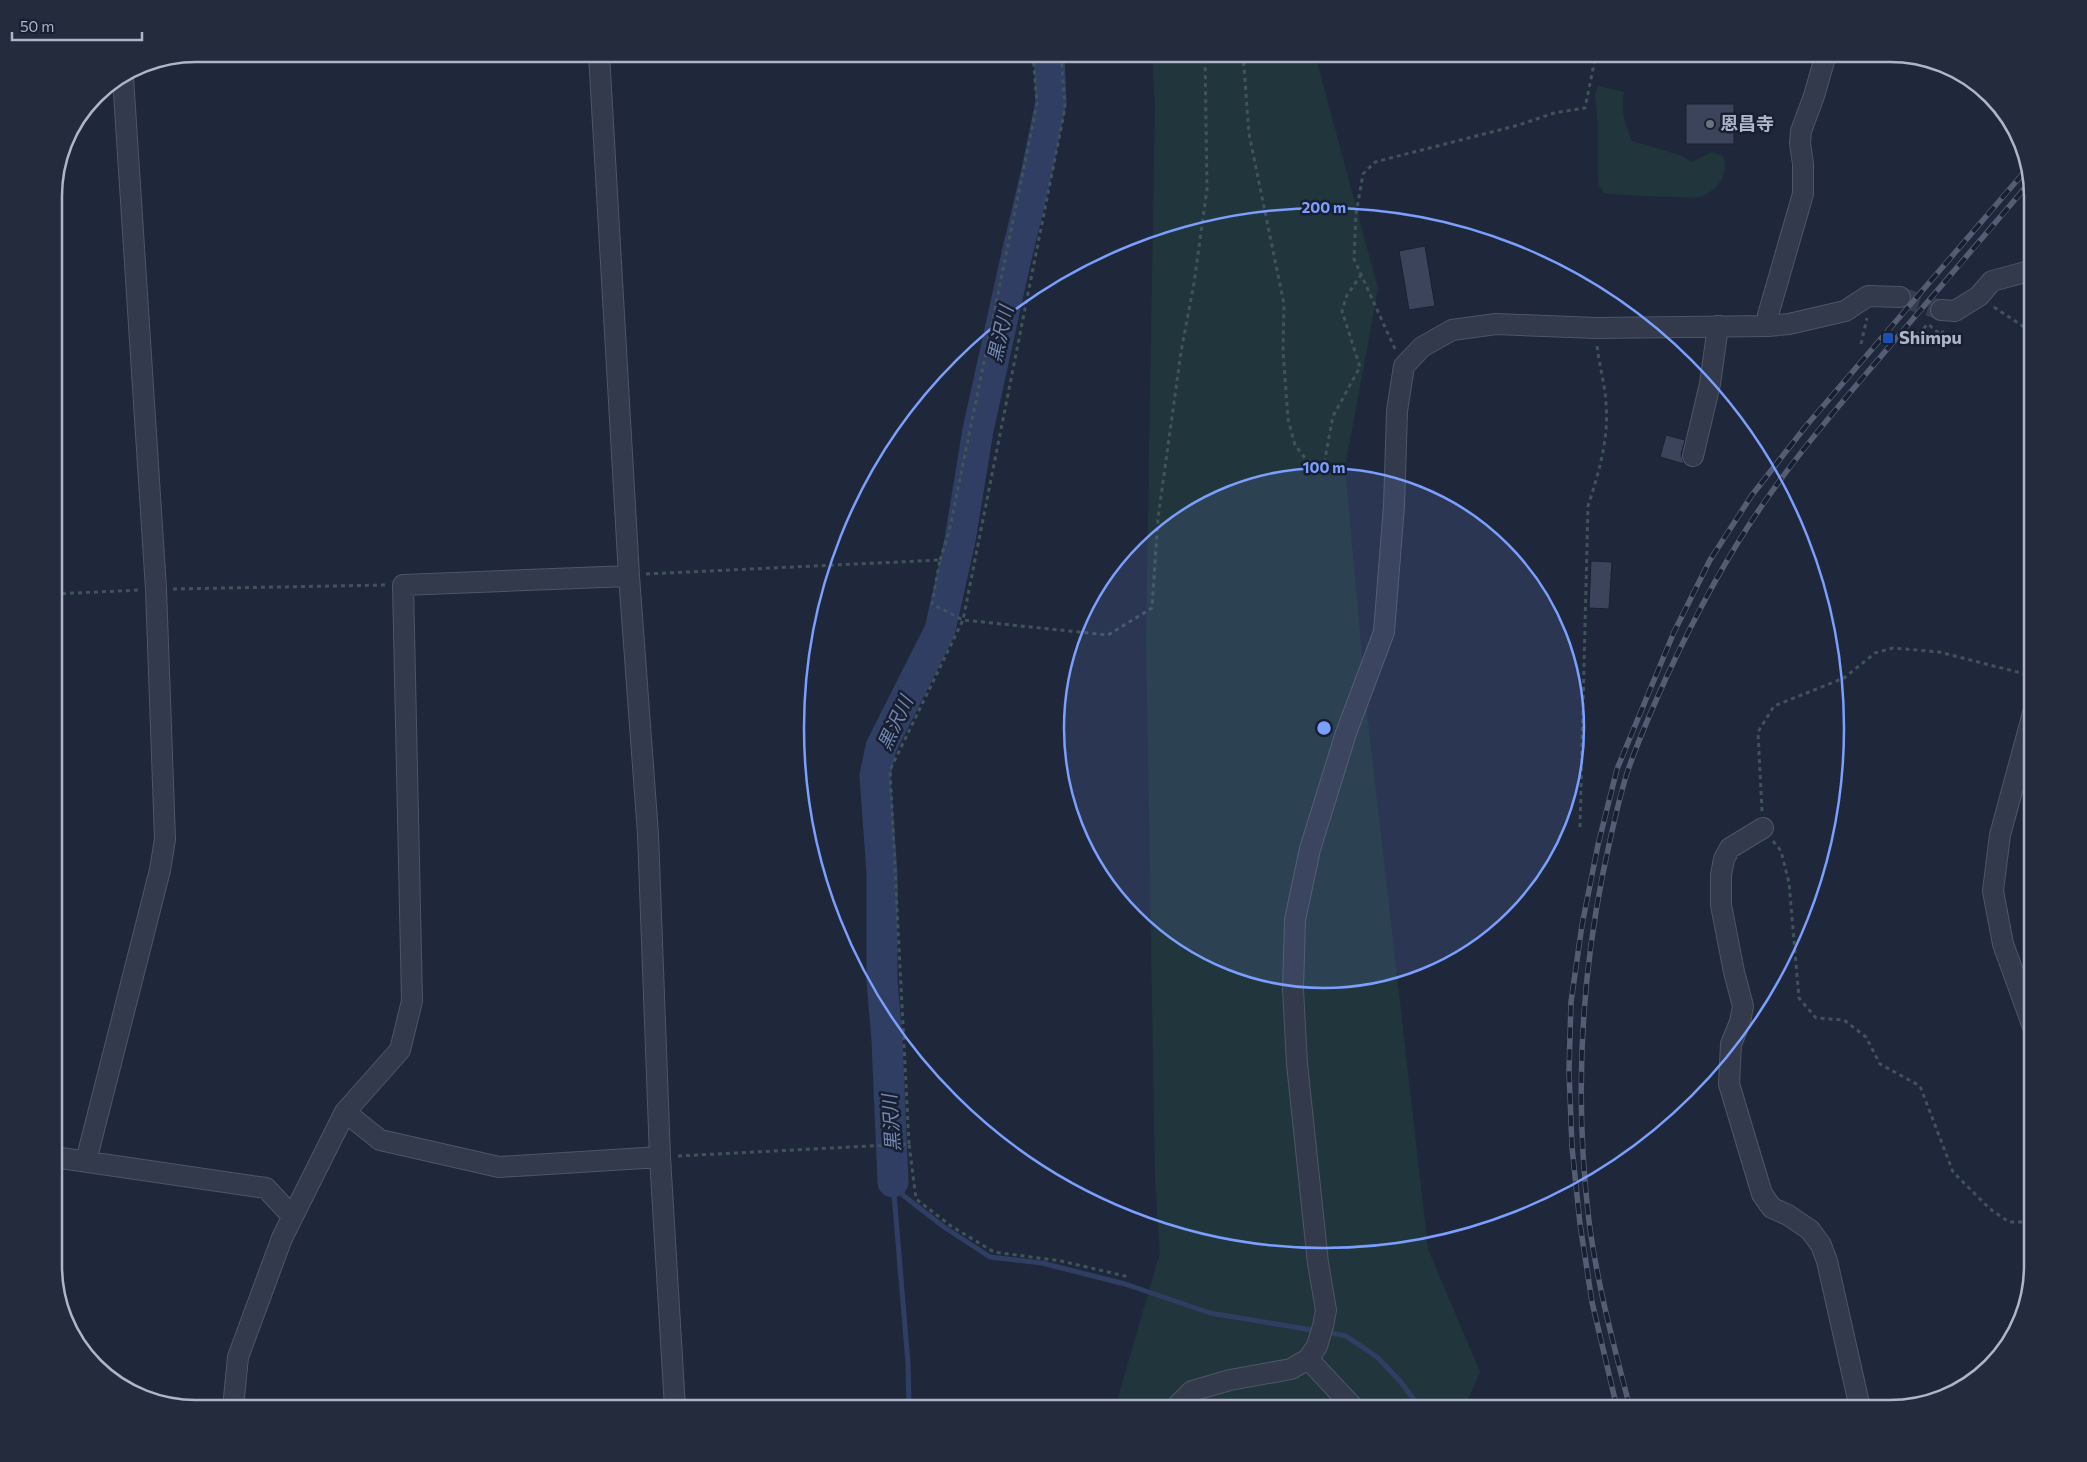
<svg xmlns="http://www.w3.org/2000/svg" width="2087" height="1462" viewBox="0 0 2087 1462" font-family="Commissioner,'Noto Sans JP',sans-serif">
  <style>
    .green { fill: #21363c }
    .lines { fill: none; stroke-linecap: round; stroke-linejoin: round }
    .stream { stroke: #2f3e62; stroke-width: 5 }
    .river { stroke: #2f3e62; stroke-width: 31 }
    .building { fill: #3b445b; stroke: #1a2132 }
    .minor-tunnel { stroke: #343d50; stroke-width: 20; stroke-dasharray: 20 10; stroke-linecap: butt }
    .minor-casing { stroke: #4e5566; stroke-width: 22 }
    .path { stroke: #3f5359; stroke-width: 3; stroke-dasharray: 4 4; stroke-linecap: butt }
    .minor { stroke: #333a4b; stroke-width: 20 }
    .rail-casing { stroke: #545d73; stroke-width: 5.5 }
    .rail { stroke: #181f30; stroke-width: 4; stroke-dasharray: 11; stroke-linecap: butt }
    .ring { fill: none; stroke: #7b9fff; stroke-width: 2.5 }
    .worship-dot { fill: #6b7280; stroke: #181f30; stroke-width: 2 }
    .transit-dot { fill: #1a4fb4; stroke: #181f30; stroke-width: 2 }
    .labels { text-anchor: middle; stroke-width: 5; stroke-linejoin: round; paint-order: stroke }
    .poi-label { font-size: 18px; font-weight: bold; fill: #aeb5c8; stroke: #181f30; text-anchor: start }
    .water-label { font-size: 19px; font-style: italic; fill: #7386b2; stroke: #181f30 }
    .rim { fill: none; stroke: #aeb5c8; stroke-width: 2.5 }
    .centre { fill: #7b9fff; stroke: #181f30; stroke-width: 2.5 }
    .ring-label { font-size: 15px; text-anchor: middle; font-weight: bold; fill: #7b9fff; stroke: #181f30; stroke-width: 5; stroke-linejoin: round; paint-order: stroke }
  </style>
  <rect width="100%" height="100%" fill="#1f283b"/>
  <path class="green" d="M 1152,54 L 1315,54 L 1378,289 L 1345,467 L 1368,721 L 1428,1249 L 1480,1372 L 1464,1408 L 1115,1408 L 1160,1253 L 1155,1177 L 1146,639 L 1155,105 Z
    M 1598,86 L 1624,92 C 1620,111 1625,123 1632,141 L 1682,156 L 1692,162 L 1711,152 L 1723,156 C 1729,173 1719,190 1702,196 C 1696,199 1686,197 1679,197 C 1654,196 1629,196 1604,193 L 1599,185 L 1598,175 L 1598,122 L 1595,95 Z"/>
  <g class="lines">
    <path class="stream" d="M 893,1182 L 904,1196 L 944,1227 L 990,1257 L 1042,1263 L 1125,1284 L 1210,1313 L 1318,1331
      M 893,1182 L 908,1363 L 909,1408
      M 1326,1332 L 1346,1336 L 1377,1357 L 1400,1381 L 1420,1408"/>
    <path class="river" d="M 893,1182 L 887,1040 L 882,981 L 882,873 L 875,776 L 881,747 L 940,630 L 960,540 L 978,430 L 1016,258 L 1036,175 L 1051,102 L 1049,54"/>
  </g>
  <path class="building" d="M 1686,104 L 1734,104 L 1734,144 L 1686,144 Z
    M 1425,246 L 1435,306 L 1409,310 L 1399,251 Z
    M 1666,435 L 1685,440 L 1681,454 L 1684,464 L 1660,457 Z
    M 1591,561 L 1612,562 L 1609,609 L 1589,608 Z"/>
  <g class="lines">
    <path class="minor-tunnel" d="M 1900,297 L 1941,310"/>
    <defs>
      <path id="minor" d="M 599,54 L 629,576 L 648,834 L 660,1157 L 675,1408
        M 1941,310 L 1955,311 L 1979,296 L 1992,281 L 2033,270
        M 1768,326 L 1768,315 L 1803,194 L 1803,164 L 1800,143 L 1801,131 L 1814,96 L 1826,54
        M 1693,456 L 1710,384 L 1718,326
        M 2033,713 L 2000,835 L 1993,891 L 2003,944 L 2033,1027
        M 1763,828 L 1730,848 L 1724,859 L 1721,875 L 1721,905 L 1734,972 L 1743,1006 L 1740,1022 L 1731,1044 L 1729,1084 L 1762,1194 L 1772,1208 L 1788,1215 L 1810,1230 L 1821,1245 L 1827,1261 L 1860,1408
        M 345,1112 L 380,1140 L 499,1167 L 660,1157
        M 54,1157 L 266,1188 L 292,1216
        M 86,1161 L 160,870 L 165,839 L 156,589 L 123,77
        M 1308,1359 L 1354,1408
        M 233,1408 L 238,1357 L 282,1238 L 345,1112 L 400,1050 L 412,1001 L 403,585 L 629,576
        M 1175,1408 L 1192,1391 L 1230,1380 L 1291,1369 L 1308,1359 L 1317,1346 L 1323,1326 L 1326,1310 L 1318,1263 L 1297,1064 L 1293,989 L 1295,920 L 1310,849 L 1346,733 L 1384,632 L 1394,506 L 1397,411 L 1404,366 L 1422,347 L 1452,330 L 1496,324 L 1596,328 L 1768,326 L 1789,324 L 1845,311 L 1868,296 L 1900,297"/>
    </defs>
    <use href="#minor" class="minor-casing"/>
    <path class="path" d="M 1243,54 L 1249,134 L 1284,304 L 1283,351 L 1288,419 L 1295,445 L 1305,458 L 1323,469 L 1333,416 L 1360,367 L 1342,311 L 1347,295 L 1361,275
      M 1994,307 L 2033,333
      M 1918,334 L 1928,324 L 1941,335 L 1945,327
      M 1861,344 L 1867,318
      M 1395,349 L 1354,259 L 1356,214 L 1363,174 L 1375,162 L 1519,125 L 1554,113 L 1585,108 L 1596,54
      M 940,560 L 949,532 L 1037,104 L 1033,54
      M 646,574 L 940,560 L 932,604 L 963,620 L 1108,635 L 1152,608 L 1158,518 L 1181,352 L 1194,283 L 1207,189 L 1205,54
      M 173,589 L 385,585
      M 54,594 L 140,590
      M 1762,811 L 1758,732 L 1774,706 L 1844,678 L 1875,653 L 1893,648 L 1939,652 L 2033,676
      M 1580,827 L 1588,506 C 1599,472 1609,439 1606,403 C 1605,384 1599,365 1597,345
      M 1773,841 L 1781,851 L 1789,883 L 1799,998 L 1816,1018 L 1844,1020 L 1866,1037 L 1880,1064 L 1920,1086 L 1953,1172 L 1990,1209 L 2009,1222 L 2025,1222 L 2033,1181
      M 909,1144 L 890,770 L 963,620 L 1065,108 L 1061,54
      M 678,1156 L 909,1144 L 916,1199 L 951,1226 L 994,1252 L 1061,1261 L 1129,1277"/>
    <use href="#minor" class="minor"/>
    <defs>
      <path id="rail" d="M 1617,1408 L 1592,1302 L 1580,1224 L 1572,1147 L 1569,1071 L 1571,1002 L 1582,925 L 1598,845 L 1617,769 L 1674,632 L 1710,560 L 1752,495 L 1806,426 L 2026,170
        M 1630,1408 C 1614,1346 1597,1284 1589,1221 C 1575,1104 1580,988 1603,873 C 1610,840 1617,805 1627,773 C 1638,741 1652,709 1666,678 C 1694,618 1725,559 1763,504 C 1799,452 1841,403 1883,354 C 1932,297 1981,240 2030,182"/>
    </defs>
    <use href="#rail" class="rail-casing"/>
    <use href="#rail" class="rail"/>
  </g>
  <circle cx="1324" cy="728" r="260" fill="#7b9fff" fill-opacity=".12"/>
  <g class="ring">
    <circle cx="1324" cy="728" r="260"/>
    <circle cx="1324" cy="728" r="520"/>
  </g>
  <circle class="worship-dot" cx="1710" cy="124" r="5"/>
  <rect class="transit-dot" x="1882" y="332" width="12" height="12" rx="2.5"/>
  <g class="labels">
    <g class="poi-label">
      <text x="1720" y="130">恩昌寺</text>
      <text x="1899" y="344">Shimpu</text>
    </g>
    <g class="water-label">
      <text transform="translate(1000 334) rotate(-77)" y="7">黒沢川</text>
      <text transform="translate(895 723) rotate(-65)" y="7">黒沢川</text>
      <text transform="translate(891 1123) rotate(-94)" y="7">黒沢川</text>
    </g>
  </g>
  <path d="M0 0H2087V1462H0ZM196 62H1890A134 134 0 0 1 2024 196V1266A134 134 0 0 1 1890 1400H196A134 134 0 0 1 62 1266V196A134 134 0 0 1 196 62Z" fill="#242b3c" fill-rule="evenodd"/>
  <path class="rim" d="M196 62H1890A134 134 0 0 1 2024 196V1266A134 134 0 0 1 1890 1400H196A134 134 0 0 1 62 1266V196A134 134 0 0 1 196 62Z"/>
  <circle cx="1324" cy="728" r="8" class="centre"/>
  <g class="ring-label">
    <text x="1324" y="213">200 m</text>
    <text x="1324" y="473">100 m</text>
  </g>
  <path d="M12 32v8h130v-8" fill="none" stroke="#aeb5c8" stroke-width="2.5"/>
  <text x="20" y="32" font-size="15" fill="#aeb5c8" stroke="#181f30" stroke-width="4" paint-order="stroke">50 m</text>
</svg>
